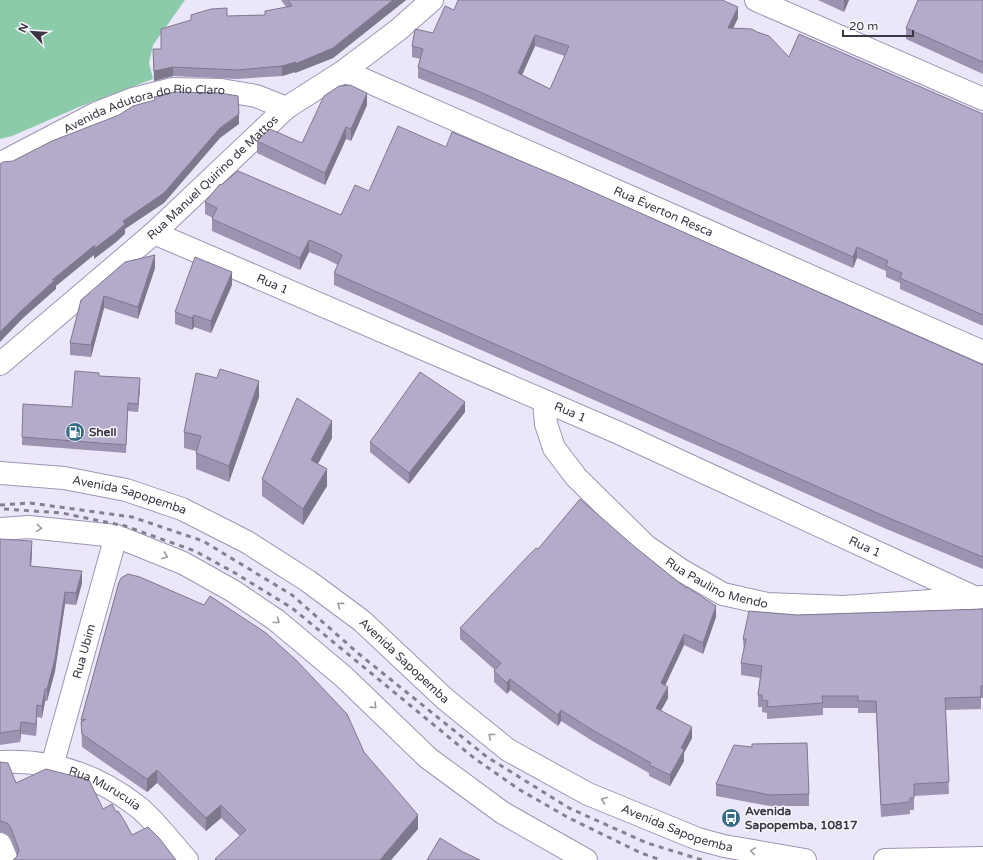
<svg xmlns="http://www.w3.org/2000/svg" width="983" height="860" viewBox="0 0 983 860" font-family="'Varela Round',sans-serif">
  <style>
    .green { fill: #8bcbaa }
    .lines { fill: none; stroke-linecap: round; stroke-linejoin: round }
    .minor-casing { stroke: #9e95b4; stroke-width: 24 }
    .major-casing { stroke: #9e95b4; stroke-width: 24 }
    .minor { stroke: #fff; stroke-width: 22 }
    .major { stroke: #fff; stroke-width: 22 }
    .rail { stroke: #84808f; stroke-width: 3; stroke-dasharray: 5 5; stroke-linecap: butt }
    .wall { fill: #9b93af; fill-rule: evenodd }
    .shaded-wall { fill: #7e788e }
    .building { fill: #b4abcb; stroke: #7e788e; fill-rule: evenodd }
    .oneway { stroke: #9c9aa1 }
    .labels { text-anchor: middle; stroke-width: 3; stroke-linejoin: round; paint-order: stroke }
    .street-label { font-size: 12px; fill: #3a3643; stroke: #f8f6fd }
    .poi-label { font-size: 12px; font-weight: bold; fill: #3a3643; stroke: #f8f6fd; text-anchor: start }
  </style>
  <rect width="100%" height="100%" fill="#ece6fa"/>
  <path class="green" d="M 0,0 L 185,0 L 153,45 L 149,63 L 153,79 L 79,107 L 12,136 L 0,139 Z"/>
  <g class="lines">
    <defs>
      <g id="minor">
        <path d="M 756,0 L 983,99"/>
        <path id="s1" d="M 344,71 L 983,352"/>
        <path id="s2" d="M 7,160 L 97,113 L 133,99 L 173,89 L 221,90 L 256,96 L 286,108"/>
        <path id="s3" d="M 154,233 L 619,433 L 976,598 L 983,597"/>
        <path id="s4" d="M 0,364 L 154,233 L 286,108 L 344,71 L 398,30 L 432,0"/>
        <path id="s5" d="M 544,401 L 546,424 L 554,448 L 576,477 L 646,546 L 681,570 L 723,594 L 767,604 L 843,607 L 975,598"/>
        <path id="s6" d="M 0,762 C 51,759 97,775 137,806 C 154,819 172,844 187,860"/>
        <path id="s7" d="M 52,766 L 116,536"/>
        <path d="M 0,844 L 7,860"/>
      </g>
      <g id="major">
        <path id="s8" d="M 0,473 L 64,478 L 126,490 L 182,509 L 247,542 L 308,581 L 362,621 L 445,699 L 508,750 L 588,794 L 698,839 L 724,846 L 805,860"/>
        <path d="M 0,529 L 29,527 L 116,536 L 183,563 L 233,591 L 276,620 L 344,677 L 428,758 L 503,813 L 586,860"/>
        <path d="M 885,860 L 983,858"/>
      </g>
    </defs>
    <use href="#minor" class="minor-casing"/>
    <use href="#major" class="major-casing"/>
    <use href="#minor" class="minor"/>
    <use href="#major" class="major"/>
    <path class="rail" d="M 0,505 L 30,503 L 132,517 L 203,541 L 292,595 L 359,654 L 487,757 L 569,808 L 647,843 L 702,860
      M 4,509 L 62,513 L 125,526 L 195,551 L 235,573 L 292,608 L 474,758 L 520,790 L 569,818 L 641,853 L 661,860"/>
  </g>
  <path class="wall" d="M 281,0 L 406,0 L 333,58 L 295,73 L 295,72 L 282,76 L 237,79 L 173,76 L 154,81 L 153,49 L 161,49 L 161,29 L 227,16 L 265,15 L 286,7 Z
    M 818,0 L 849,0 L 844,12 Z
    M 983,0 L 983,74 L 906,39 L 906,28 Z
    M 454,10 L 738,18 L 733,28 L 789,57 L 983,114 L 983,326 L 900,289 L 900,283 L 886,277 L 886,271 L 857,258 L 853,268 L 473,100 L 418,78 L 418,67 L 420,59 L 412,57 L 412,46 L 433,33 ZM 535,46 L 565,56 L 550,89 L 522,75 Z
    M 367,105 L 351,141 L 346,139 L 325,185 L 257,153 L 257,141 L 302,143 Z
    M 446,147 L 983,365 L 983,569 L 884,528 L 334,285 L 334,273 L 338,265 L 326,259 L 309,252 L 300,270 L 212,231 L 212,219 L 213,218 L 205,214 L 205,202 L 221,185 L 341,215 L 369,191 Z
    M 155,268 L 138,319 L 104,308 L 91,357 L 70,355 L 70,343 L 81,300 Z
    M 232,285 L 211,333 L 194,327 L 192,330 L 175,324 L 175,312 Z
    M 99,376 L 140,386 L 138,412 L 128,411 L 126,453 L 22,445 L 22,437 L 72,407 Z
    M 259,397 L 229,482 L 196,469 L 196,451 L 184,448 L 184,432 Z
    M 465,412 L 409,484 L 370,452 L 370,442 Z
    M 332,438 L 318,464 L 327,486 L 303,525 L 262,496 L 262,479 Z
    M 0,539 L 32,553 L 31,566 L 82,583 L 76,605 L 65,604 L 55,671 L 47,701 L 45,701 L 42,718 L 37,717 L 36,736 L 21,734 L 20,742 L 0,745 Z
    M 635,547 L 716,617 L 703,654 L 684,645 L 665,686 L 668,698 L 661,711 L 692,738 L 684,753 L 684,761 L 670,786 L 649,776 L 649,773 L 594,742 L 561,721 L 558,726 L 510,690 L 507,694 L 494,682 L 494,671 L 495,670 L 460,639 L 460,628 L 538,549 Z
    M 119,582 L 364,752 L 418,829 L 391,860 L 215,860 L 215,859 L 240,836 L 221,818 L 206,831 L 157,783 L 147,792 L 82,747 L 81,720 Z
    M 983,609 L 983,698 L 981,698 L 981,709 L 945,710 L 949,794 L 914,796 L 914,810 L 910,810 L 910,814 L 881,817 L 876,713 L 858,713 L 858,708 L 823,708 L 823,715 L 767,719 L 767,713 L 762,712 L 762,707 L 758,707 L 758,695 L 760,678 L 741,675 L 741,663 L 744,651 L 743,639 L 797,615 Z
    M 0,762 L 16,783 L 103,809 L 116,812 L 132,835 L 17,856 L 11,839 L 7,834 L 0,832 Z
    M 716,784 L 809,794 L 809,806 L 770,806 L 716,796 Z"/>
  <path class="shaded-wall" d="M 393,0 L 406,0 L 333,58 L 295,73 L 295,72 L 282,76 L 282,66 L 296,62 Z
    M 844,0 L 849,0 L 844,12 Z
    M 738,7 L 738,18 L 728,39 L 728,28 Z
    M 535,35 L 535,46 L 518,84 L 518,73 Z
    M 173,67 L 173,76 L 154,81 L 154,71 Z
    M 367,93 L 367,105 L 351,141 L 351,129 Z
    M 239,114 L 239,124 L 220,138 L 164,203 L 125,229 L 125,234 L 115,243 L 94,259 L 94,255 L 56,286 L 56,289 L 22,319 L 0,342 L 0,332 L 52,280 L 123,221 L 220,128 Z
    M 346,127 L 346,139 L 325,185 L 325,173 Z
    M 309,240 L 309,252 L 300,270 L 300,258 Z
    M 857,247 L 857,258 L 853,268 L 853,257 Z
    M 155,255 L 155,268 L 138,319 L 138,307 Z
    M 232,272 L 232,285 L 211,333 L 211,321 Z
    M 104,296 L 104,308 L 91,357 L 91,345 Z
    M 194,315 L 194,327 L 192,330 L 192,318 Z
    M 140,378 L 140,386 L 138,412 L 138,404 Z
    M 259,381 L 259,397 L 229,482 L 229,466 Z
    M 465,402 L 465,412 L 409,484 L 409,473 Z
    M 332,421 L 332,438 L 311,476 L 311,460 Z
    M 327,469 L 327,486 L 303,525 L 303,509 Z
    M 32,541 L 32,553 L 30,578 L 30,566 Z
    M 82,571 L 82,583 L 76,605 L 76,593 Z
    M 65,592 L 65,604 L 55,671 L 47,701 L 47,689 Z
    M 716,606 L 716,617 L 703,654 L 703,643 Z
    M 684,634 L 684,645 L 661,694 L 661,683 Z
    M 510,679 L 510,690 L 507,694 L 507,683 Z
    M 668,687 L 668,698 L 656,719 L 656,708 Z
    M 45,689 L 45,701 L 42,718 L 42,706 Z
    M 37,705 L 37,717 L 36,736 L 36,724 Z
    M 561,710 L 561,721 L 558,726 L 558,715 Z
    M 21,722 L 21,734 L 20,742 L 20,730 Z
    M 692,727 L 692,738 L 684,753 L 684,761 L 670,786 L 670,775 L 681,748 Z
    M 157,770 L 157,783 L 147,792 L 147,779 Z
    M 221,805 L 221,818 L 206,831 L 206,818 Z
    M 418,815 L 418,829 L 391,860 L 380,860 Z"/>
  <path class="building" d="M 288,0 L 393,0 L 333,48 L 295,64 L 296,62 L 282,66 L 237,70 L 173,67 L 154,71 L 153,49 L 161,49 L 161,29 L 191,20 L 191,15 L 211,9 L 227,8 L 227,16 L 265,15 L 265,11 L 292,6 Z
    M 458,0 L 722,0 L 738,7 L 728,28 L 752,29 L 757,32 L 769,36 L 789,57 L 799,34 L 983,114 L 983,315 L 900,278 L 902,273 L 886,266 L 888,261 L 857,247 L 853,257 L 473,89 L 418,67 L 423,49 L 412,46 L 415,29 L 433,33 L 445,6 L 454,10 ZM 535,35 L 569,46 L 550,89 L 518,73 Z
    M 918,0 L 983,0 L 983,62 L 906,28 Z
    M 350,85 L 367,93 L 351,129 L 346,127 L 325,173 L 257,141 L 270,129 L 302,143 L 324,96 L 339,86 Z
    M 174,92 L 220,93 L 238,96 L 239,114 L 220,128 L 164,193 L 123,221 L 125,224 L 115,233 L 94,249 L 95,245 L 52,280 L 56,279 L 22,310 L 0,332 L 0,164 L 3,162 L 13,161 L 52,141 L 119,115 L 133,106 L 155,100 L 154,97 Z
    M 398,126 L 446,147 L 452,132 L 566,180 L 983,365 L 983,557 L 884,516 L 334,273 L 342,255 L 326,247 L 309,240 L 300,258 L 212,219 L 217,208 L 205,202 L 220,184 L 221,185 L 238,171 L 341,215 L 355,185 L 369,191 Z
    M 155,255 L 138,307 L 104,296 L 91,345 L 70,343 L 81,300 L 125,262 Z
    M 195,257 L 232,272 L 211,321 L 194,315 L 192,318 L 175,312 Z
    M 220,369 L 259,381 L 229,466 L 196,453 L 201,436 L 184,432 L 196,373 L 217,378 Z
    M 75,371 L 99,373 L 99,376 L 140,378 L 138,404 L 128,403 L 126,445 L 22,437 L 23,404 L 72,407 Z
    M 420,372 L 465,402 L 409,473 L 370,442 Z
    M 297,398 L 332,421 L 311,460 L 327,469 L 303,509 L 262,479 Z
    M 580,499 L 635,547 L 686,588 L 687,587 L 716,606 L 703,643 L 684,634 L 661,683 L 668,687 L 656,708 L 692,727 L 681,748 L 684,750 L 670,775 L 649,765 L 651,763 L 594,731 L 561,710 L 558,715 L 510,679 L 507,683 L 494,671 L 501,663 L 460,628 L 528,556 L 536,548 L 538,549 Z
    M 0,539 L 32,541 L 30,566 L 82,571 L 76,593 L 65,592 L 55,659 L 47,689 L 45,689 L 42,706 L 37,705 L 36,724 L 21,722 L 20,730 L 0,733 Z
    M 128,574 L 140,577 L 204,605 L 210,596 L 266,633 L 297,661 L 347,714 L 364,752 L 418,815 L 380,860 L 216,860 L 215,859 L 246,830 L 221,805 L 206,818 L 157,770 L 147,779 L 82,734 L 81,722 L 86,719 L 81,720 L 119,582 L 121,578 Z
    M 983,609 L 983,686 L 981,686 L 981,697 L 945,698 L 949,782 L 914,784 L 914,798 L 910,798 L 910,802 L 881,805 L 876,701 L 858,701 L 858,696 L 822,696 L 823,703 L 767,707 L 768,701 L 762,700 L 762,695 L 758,695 L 762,666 L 741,663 L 746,639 L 743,639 L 749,611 L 797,615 Z
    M 807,743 L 809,794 L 770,795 L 716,784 L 734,745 L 752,747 L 752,744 Z
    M 0,762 L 8,763 L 16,783 L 46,769 L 89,780 L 103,809 L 112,804 L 116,812 L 118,811 L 125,822 L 132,835 L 148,827 L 160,839 L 176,860 L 13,860 L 17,856 L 19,850 L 11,828 L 7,823 L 0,821 Z
    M 440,838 L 463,852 L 480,860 L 427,860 Z"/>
  <defs><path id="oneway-chevron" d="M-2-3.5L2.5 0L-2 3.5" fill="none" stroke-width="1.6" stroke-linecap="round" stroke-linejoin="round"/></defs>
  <g class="oneway">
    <use href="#oneway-chevron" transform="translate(39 528) rotate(5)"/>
    <use href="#oneway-chevron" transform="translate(165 556) rotate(22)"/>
    <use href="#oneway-chevron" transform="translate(340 605) rotate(-143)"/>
    <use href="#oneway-chevron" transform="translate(277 621) rotate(38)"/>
    <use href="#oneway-chevron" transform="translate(374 706) rotate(44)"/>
    <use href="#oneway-chevron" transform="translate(491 736) rotate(-141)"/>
    <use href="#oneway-chevron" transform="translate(604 800) rotate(-158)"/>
    <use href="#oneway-chevron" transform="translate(753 851) rotate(-171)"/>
  </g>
  <defs>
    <symbol id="fuel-disc" viewBox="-11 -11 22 22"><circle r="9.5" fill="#346b86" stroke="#f8f6fd"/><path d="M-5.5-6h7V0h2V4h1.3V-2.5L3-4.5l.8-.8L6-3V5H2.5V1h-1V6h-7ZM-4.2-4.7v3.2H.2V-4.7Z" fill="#fff"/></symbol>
    <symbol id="bus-disc" viewBox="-11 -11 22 22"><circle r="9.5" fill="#346b86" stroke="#f8f6fd"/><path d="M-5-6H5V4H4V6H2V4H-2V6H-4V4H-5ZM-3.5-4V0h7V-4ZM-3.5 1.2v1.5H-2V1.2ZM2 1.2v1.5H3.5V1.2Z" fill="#fff"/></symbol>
  </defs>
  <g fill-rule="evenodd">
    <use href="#fuel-disc" x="64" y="421" width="22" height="22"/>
    <use href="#bus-disc" x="720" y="807" width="22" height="22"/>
  </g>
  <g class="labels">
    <g class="street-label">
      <text dy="4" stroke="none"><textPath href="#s2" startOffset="149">Avenida Adutora do Rio Claro</textPath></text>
      <text dy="4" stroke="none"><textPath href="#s4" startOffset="283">Rua Manuel Quirino de Mattos</textPath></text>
      <text dy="4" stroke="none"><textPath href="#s1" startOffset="349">Rua Éverton Resca</textPath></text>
      <text dy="4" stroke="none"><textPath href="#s3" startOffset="129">Rua 1</textPath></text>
      <text dy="4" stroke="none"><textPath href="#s3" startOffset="453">Rua 1</textPath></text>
      <text dy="4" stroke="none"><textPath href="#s8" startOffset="132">Avenida Sapopemba</textPath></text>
      <text dy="4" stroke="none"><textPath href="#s3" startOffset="777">Rua 1</textPath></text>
      <text dy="4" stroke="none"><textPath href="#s5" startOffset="264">Rua Paulino Mendo</textPath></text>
      <text dy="4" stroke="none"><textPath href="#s7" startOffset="119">Rua Ubim</textPath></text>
      <text dy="4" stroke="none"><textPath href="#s8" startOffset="457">Avenida Sapopemba</textPath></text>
      <text dy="4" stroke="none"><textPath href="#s6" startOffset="110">Rua Murucuia</textPath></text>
      <text dy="4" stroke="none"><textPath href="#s8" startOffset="781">Avenida Sapopemba</textPath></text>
    </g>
    <g class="poi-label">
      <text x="89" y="436">Shell</text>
      <text x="745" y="815">Avenida<tspan x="745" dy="14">Sapopemba, 10817</tspan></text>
    </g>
  </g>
  <g transform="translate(32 32) rotate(295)" stroke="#f8f6fd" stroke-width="3" paint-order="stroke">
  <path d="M0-3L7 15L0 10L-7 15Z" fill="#3a3643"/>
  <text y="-6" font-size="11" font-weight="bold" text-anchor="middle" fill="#3a3643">N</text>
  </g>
  <path d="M843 30v6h70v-6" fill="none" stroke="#3a3643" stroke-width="2"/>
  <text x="849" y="30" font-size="12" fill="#3a3643" stroke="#f8f6fd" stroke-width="3" paint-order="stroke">20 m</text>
</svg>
